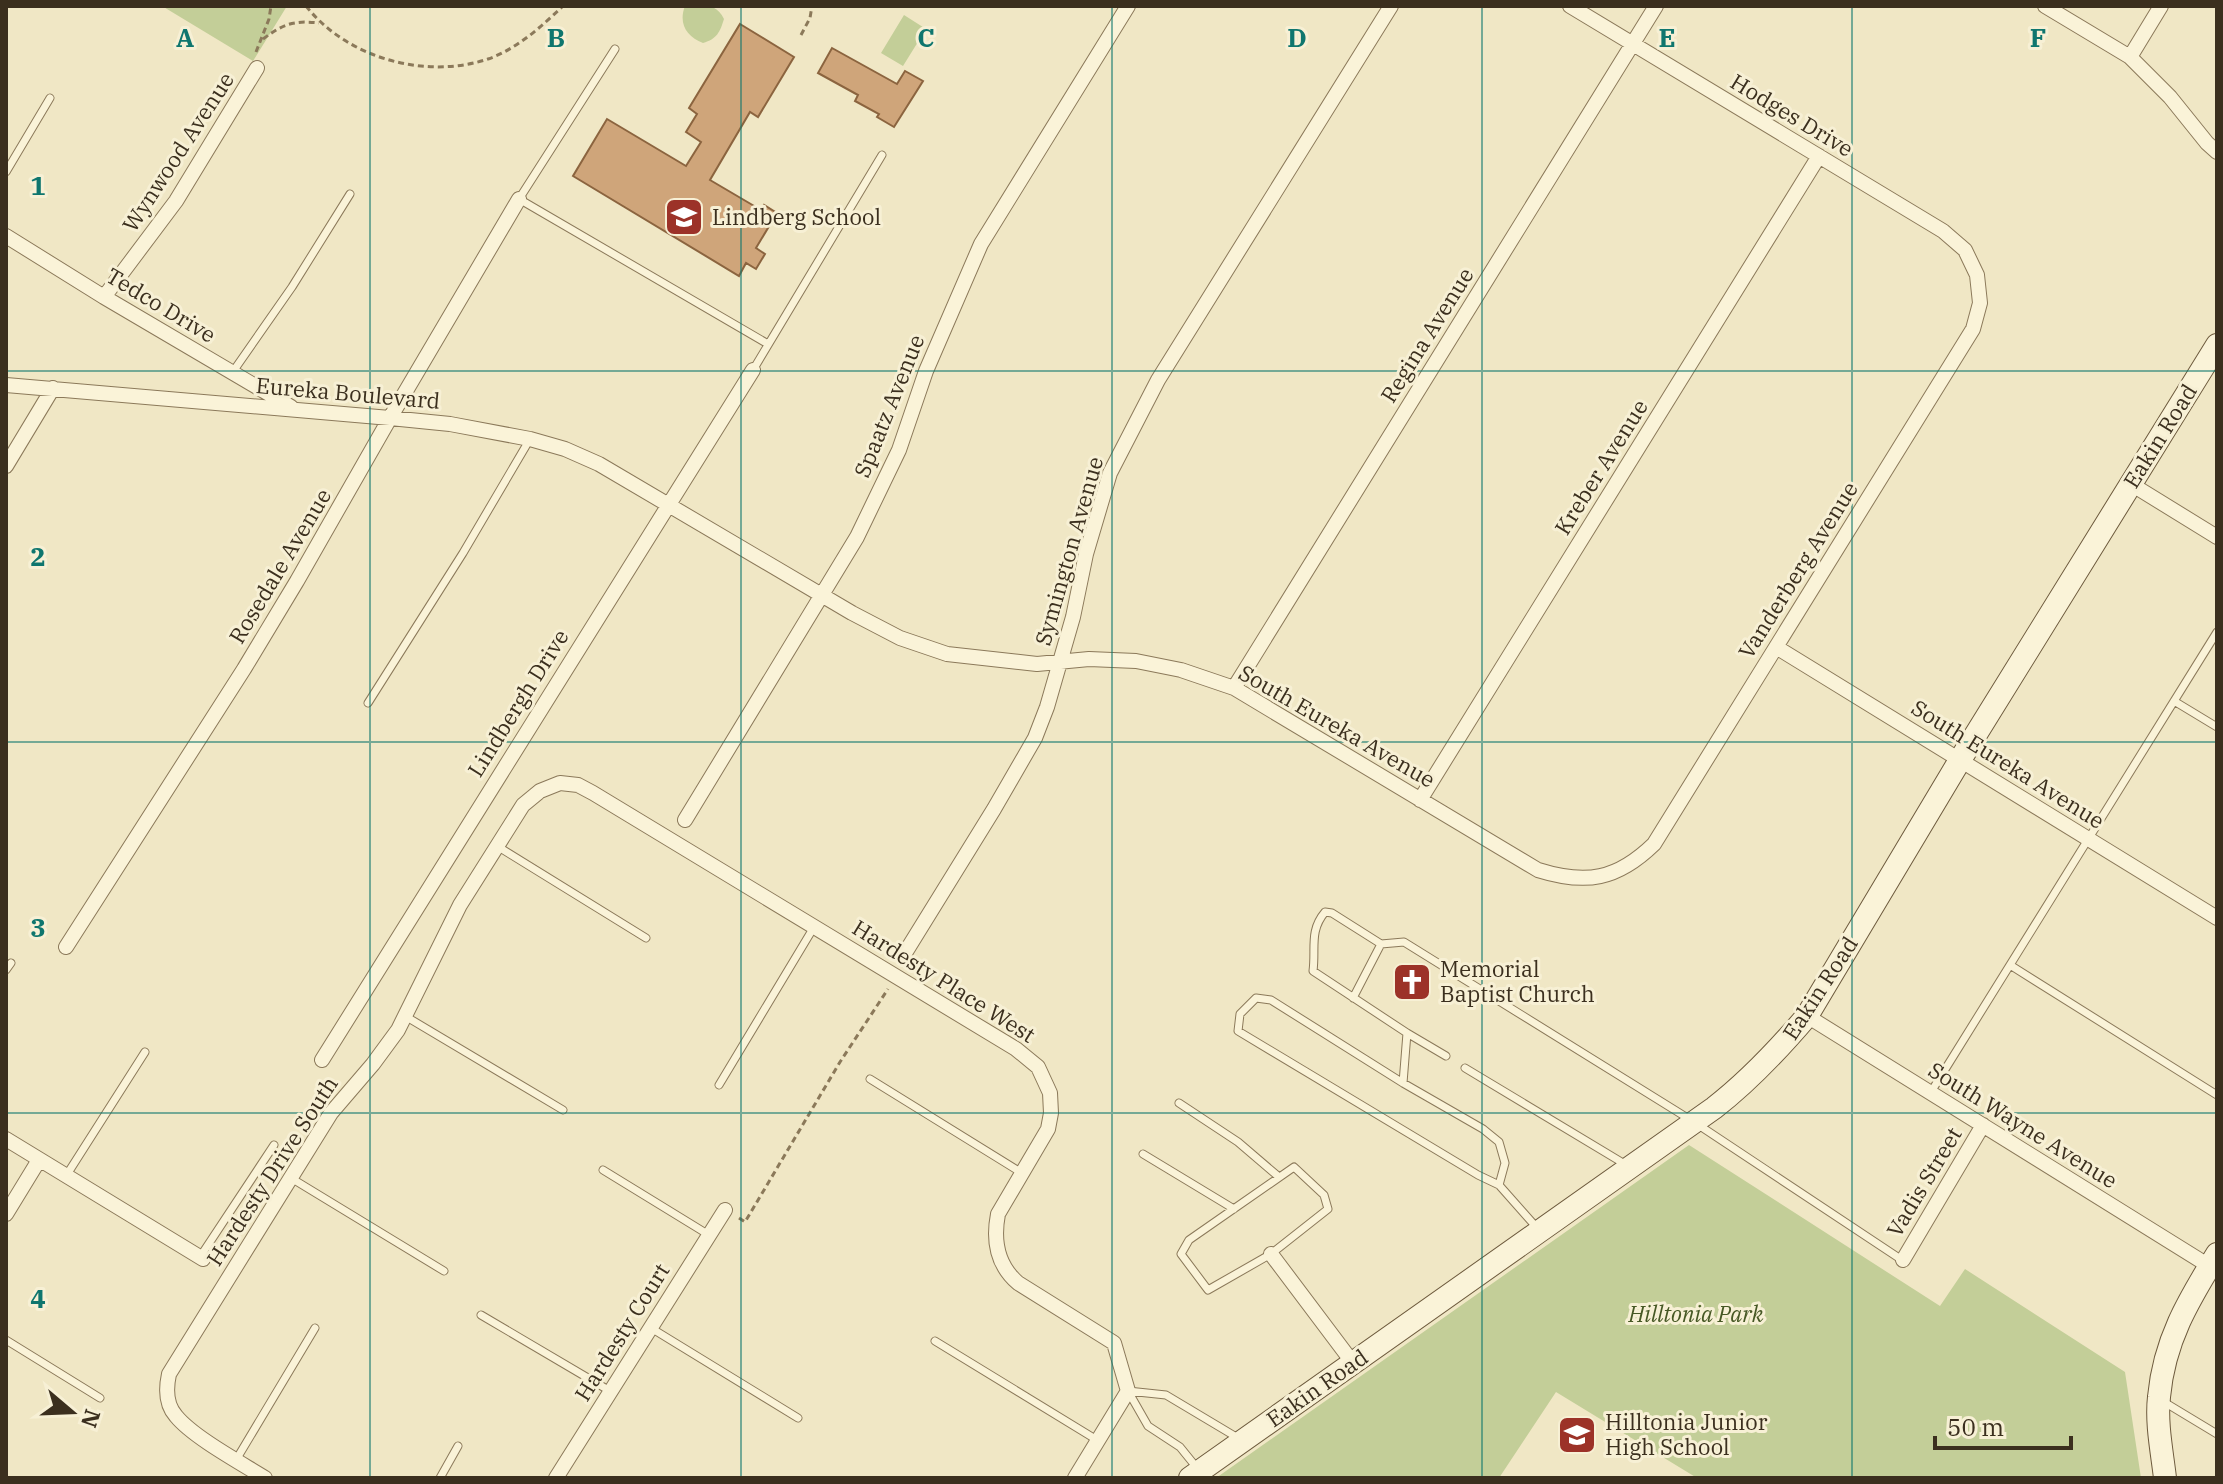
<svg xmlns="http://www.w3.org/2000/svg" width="2223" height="1484" viewBox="0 0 2223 1484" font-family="'IBM Plex Serif',serif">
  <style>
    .green { fill: #c3ce98 }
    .building { fill: #cfa57a; stroke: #8b643f; stroke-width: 2 }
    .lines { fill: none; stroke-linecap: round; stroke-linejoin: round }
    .lane-casing { stroke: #8b795a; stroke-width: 9 }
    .street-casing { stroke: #8b795a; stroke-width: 16 }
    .secondary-casing { stroke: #6d5a3d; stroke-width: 24 }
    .path { stroke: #8b795a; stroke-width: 3; stroke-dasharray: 6 4; stroke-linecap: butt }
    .lane { stroke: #faf3d8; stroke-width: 7 }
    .street { stroke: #faf3d8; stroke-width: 14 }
    .secondary { stroke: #faf3d8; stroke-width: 22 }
    .grid { fill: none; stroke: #0f766e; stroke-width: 2; stroke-opacity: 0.55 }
    .labels { text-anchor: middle; stroke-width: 6; stroke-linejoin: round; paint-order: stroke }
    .street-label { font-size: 22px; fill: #3b2f1e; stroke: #f7f0d5 }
    .poi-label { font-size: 22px; fill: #3b2f1e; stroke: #f7f0d5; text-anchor: start }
    .park-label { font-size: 22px; font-style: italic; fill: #465824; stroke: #f7f0d5 }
    .grid-label { font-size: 26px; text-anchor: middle; font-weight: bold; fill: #0f766e; stroke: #f7f0d5; stroke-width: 6; stroke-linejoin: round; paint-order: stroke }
  </style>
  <rect width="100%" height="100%" fill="#f0e7c5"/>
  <path class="green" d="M 162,6 L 287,6 L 253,61 Z
    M 685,6 C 701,6 716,2 724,19 C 720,32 717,39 703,43 C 687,37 678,24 685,6 Z
    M 904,15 L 926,29 L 903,66 L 881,53 Z
    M 1689,1145 L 1940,1306 L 1965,1269 L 2125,1372 L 2141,1478 L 1697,1478 L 1556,1392 L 1499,1478 L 1216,1478 Z"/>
  <path class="building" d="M 740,24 L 794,57 L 758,117 L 750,112 L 710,180 L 761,210 L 764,205 L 777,213 L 756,248 L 765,254 L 756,269 L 746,263 L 739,276 L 573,176 L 607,119 L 686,166 L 701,142 L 686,132 L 697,114 L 689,108 Z
    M 832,48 L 897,84 L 905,71 L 923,81 L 894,127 L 877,117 L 879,114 L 855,101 L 858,95 L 818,73 Z"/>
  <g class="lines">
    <defs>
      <path id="lane" d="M 615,49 L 519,199 L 768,344
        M 6,172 L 50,98
        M 753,370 L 882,155
        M 232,373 L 292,287 L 350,194
        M 2174,701 L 2217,727
        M 368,703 L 463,553 L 530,439
        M 497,846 L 646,938
        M 1381,944 L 1404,942 L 1694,1122 L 1902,1260
        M 2010,965 L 2217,1095
        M 6,970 L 11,963
        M 1353,998 L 1381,944 L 1332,913 L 1325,912 C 1309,931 1316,948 1313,971 L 1407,1033 L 1403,1083
        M 405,1016 L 563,1110
        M 1407,1033 L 1446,1056
        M 1465,1068 L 1628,1166
        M 870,1079 L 1022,1173
        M 719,1085 L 814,927
        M 1931,1092 L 2217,632
        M 1179,1103 L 1238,1142 L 1279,1177
        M 1143,1154 L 1234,1209
        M 1294,1167 L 1324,1195 L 1328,1209 L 1271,1254 L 1208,1290 L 1181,1254 L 1189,1240 Z
        M 603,1170 L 709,1235
        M 66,1176 L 145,1052
        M 291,1178 L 444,1271
        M 1499,1185 L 1505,1163 L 1499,1142 L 1483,1129 L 1403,1083 L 1271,1000 L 1256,998 L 1240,1014 L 1238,1031 L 1478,1175 L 1499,1185 L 1538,1229
        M 200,1257 L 274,1145
        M 481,1315 L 610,1391
        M 651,1328 L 798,1418
        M 6,1340 L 100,1398
        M 935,1341 L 1097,1440
        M 1128,1391 L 1166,1395 L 1238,1438
        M 1128,1391 L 1148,1426 L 1180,1447 L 1197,1468
        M 2164,1402 L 2217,1434
        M 236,1460 L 315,1328
        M 440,1478 L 458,1446"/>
      <path id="street" d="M 2045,6 L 2130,57 L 2170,97 L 2207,143 L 2217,152
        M 2130,57 L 2161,6
        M 6,236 L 104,297 L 291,407
        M 104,297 L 176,201 L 257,68
        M 6,385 L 390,418 L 450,424 L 530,439 L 565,449 L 599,464 L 852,613 L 900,638 L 947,654 L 1037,664 L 1089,659 L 1136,661 L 1181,670 L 1234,688 L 1538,870 C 1586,885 1617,880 1654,844 L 1973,329 L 1980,303 L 1977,275 L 1965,250 L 1943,231 L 1570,6
        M 6,466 L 53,388
        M 2131,484 L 2217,537
        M 1776,647 L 2217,918
        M 1234,688 L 1656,6
        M 1420,800 L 1819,156
        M 685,820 L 857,537 L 899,450 L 926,371 L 981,244 L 1128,6
        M 66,947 L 244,669 L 297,581 L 390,418 L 519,199
        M 905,953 L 994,809 L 1035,738 L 1047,707 L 1073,617 L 1086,554 L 1110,473 L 1158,380 L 1391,6
        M 1807,1016 L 2214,1269
        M 322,1060 L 753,370
        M 6,1139 L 203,1259
        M 6,1214 L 39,1160
        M 1271,1254 L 1353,1363
        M 1903,1260 L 1983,1125
        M 265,1478 C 241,1463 193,1437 176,1416 C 166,1405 166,1388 169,1374 L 331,1113 L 373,1064 L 398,1030 L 460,905 L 523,805 L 540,791 L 560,783 L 578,785 L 593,793 L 1016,1049 L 1038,1067 L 1050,1093 L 1051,1113 L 1048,1129 L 998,1214 C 993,1240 997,1265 1018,1283 L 1114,1343 L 1128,1391 L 1075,1478
        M 556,1478 L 725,1210"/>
      <path id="secondary" d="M 1190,1478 L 1714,1108 C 1749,1081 1778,1050 1807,1016 L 1960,760 L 2217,345
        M 2165,1478 C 2162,1452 2156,1423 2159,1397 C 2164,1341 2188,1301 2217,1254"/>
    </defs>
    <use href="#lane" class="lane-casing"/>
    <use href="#street" class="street-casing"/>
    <use href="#secondary" class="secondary-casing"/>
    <path class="path" d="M 306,6 C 347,58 425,80 488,59 C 517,49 542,26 563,6
      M 801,35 L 810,18 L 812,6
      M 263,39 C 283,24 294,20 319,23
      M 256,52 L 269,19 L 271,6
      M 739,1218 L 745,1222 L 840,1062 L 888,989"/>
    <use href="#lane" class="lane"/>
    <use href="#street" class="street"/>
    <use href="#secondary" class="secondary"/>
  </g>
  <path class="grid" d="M 370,6 L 370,1478M 741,6 L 741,1478M 1112,6 L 1112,1478M 1482,6 L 1482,1478M 1852,6 L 1852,1478M 6,371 L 2217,371M 6,742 L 2217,742M 6,1113 L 2217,1113"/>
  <defs>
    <symbol id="school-square" viewBox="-11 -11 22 22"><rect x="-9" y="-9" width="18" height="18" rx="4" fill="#9c3228" stroke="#f7f0d5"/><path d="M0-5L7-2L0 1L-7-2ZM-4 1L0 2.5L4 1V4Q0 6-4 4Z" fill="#fff"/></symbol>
    <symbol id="church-square" viewBox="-11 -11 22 22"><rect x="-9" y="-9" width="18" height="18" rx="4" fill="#9c3228" stroke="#f7f0d5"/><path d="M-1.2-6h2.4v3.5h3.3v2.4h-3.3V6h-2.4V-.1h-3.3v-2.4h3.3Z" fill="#fff"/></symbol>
  </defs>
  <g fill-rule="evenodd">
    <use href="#school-square" x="662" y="195" width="44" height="44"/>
    <use href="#church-square" x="1390" y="960" width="44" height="44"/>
    <use href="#school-square" x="1555" y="1413" width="44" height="44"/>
  </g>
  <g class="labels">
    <g class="street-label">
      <text transform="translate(1792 115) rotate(31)" y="8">Hodges Drive</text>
      <text transform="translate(178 152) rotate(-57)" y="8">Wynwood Avenue</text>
      <text transform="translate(161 305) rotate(31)" y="8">Tedco Drive</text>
      <text transform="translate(1427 335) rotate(-58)" y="8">Regina Avenue</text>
      <text transform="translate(348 393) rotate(5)" y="8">Eureka Boulevard</text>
      <text transform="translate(889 406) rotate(-68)" y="8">Spaatz Avenue</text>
      <text transform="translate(2160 436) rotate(-58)" y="8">Eakin Road</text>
      <text transform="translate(1601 467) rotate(-58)" y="8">Kreber Avenue</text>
      <text transform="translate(1069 551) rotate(-74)" y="8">Symington Avenue</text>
      <text transform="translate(280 566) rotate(-59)" y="8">Rosedale Avenue</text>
      <text transform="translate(1798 570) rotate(-58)" y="8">Vanderberg Avenue</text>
      <text transform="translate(518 703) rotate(-58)" y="8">Lindbergh Drive</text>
      <text transform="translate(1337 726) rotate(30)" y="8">South Eureka Avenue</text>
      <text transform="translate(2008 764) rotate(32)" y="8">South Eureka Avenue</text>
      <text transform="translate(944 981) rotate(32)" y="8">Hardesty Place West</text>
      <text transform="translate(1820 988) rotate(-57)" y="8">Eakin Road</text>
      <text transform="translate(2023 1125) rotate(32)" y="8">South Wayne Avenue</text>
      <text transform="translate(272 1171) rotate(-57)" y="8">Hardesty Drive South</text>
      <text transform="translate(1924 1182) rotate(-59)" y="8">Vadis Street</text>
      <text transform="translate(622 1332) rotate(-58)" y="8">Hardesty Court</text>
      <text transform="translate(1317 1388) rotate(-35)" y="8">Eakin Road</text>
    </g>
    <g class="poi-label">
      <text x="712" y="225">Lindberg School</text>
      <text x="1440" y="977">Memorial<tspan x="1440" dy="25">Baptist Church</tspan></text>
      <text x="1605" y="1430">Hilltonia Junior<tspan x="1605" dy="25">High School</tspan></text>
    </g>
    <g class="park-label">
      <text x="1696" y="1322">Hilltonia Park</text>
    </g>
  </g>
  <g class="grid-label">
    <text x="185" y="47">A</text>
    <text x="556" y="47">B</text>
    <text x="926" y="47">C</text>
    <text x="1297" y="47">D</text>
    <text x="1667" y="47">E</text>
    <text x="2038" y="47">F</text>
    <text x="38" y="195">1</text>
    <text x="38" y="566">2</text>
    <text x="38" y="937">3</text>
    <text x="38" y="1308">4</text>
  </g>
  <rect width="2223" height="1484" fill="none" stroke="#3b2f1e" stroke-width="16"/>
  <g transform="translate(72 1412) rotate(109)" stroke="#f7f0d5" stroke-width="6" paint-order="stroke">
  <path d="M0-6L14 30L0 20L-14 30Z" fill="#3b2f1e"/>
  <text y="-12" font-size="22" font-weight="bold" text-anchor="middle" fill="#3b2f1e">N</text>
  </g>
  <path d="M1935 1436v12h136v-12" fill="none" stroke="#3b2f1e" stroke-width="4"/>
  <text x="1947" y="1436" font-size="24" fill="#3b2f1e" stroke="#f7f0d5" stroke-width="6" paint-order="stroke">50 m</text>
</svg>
